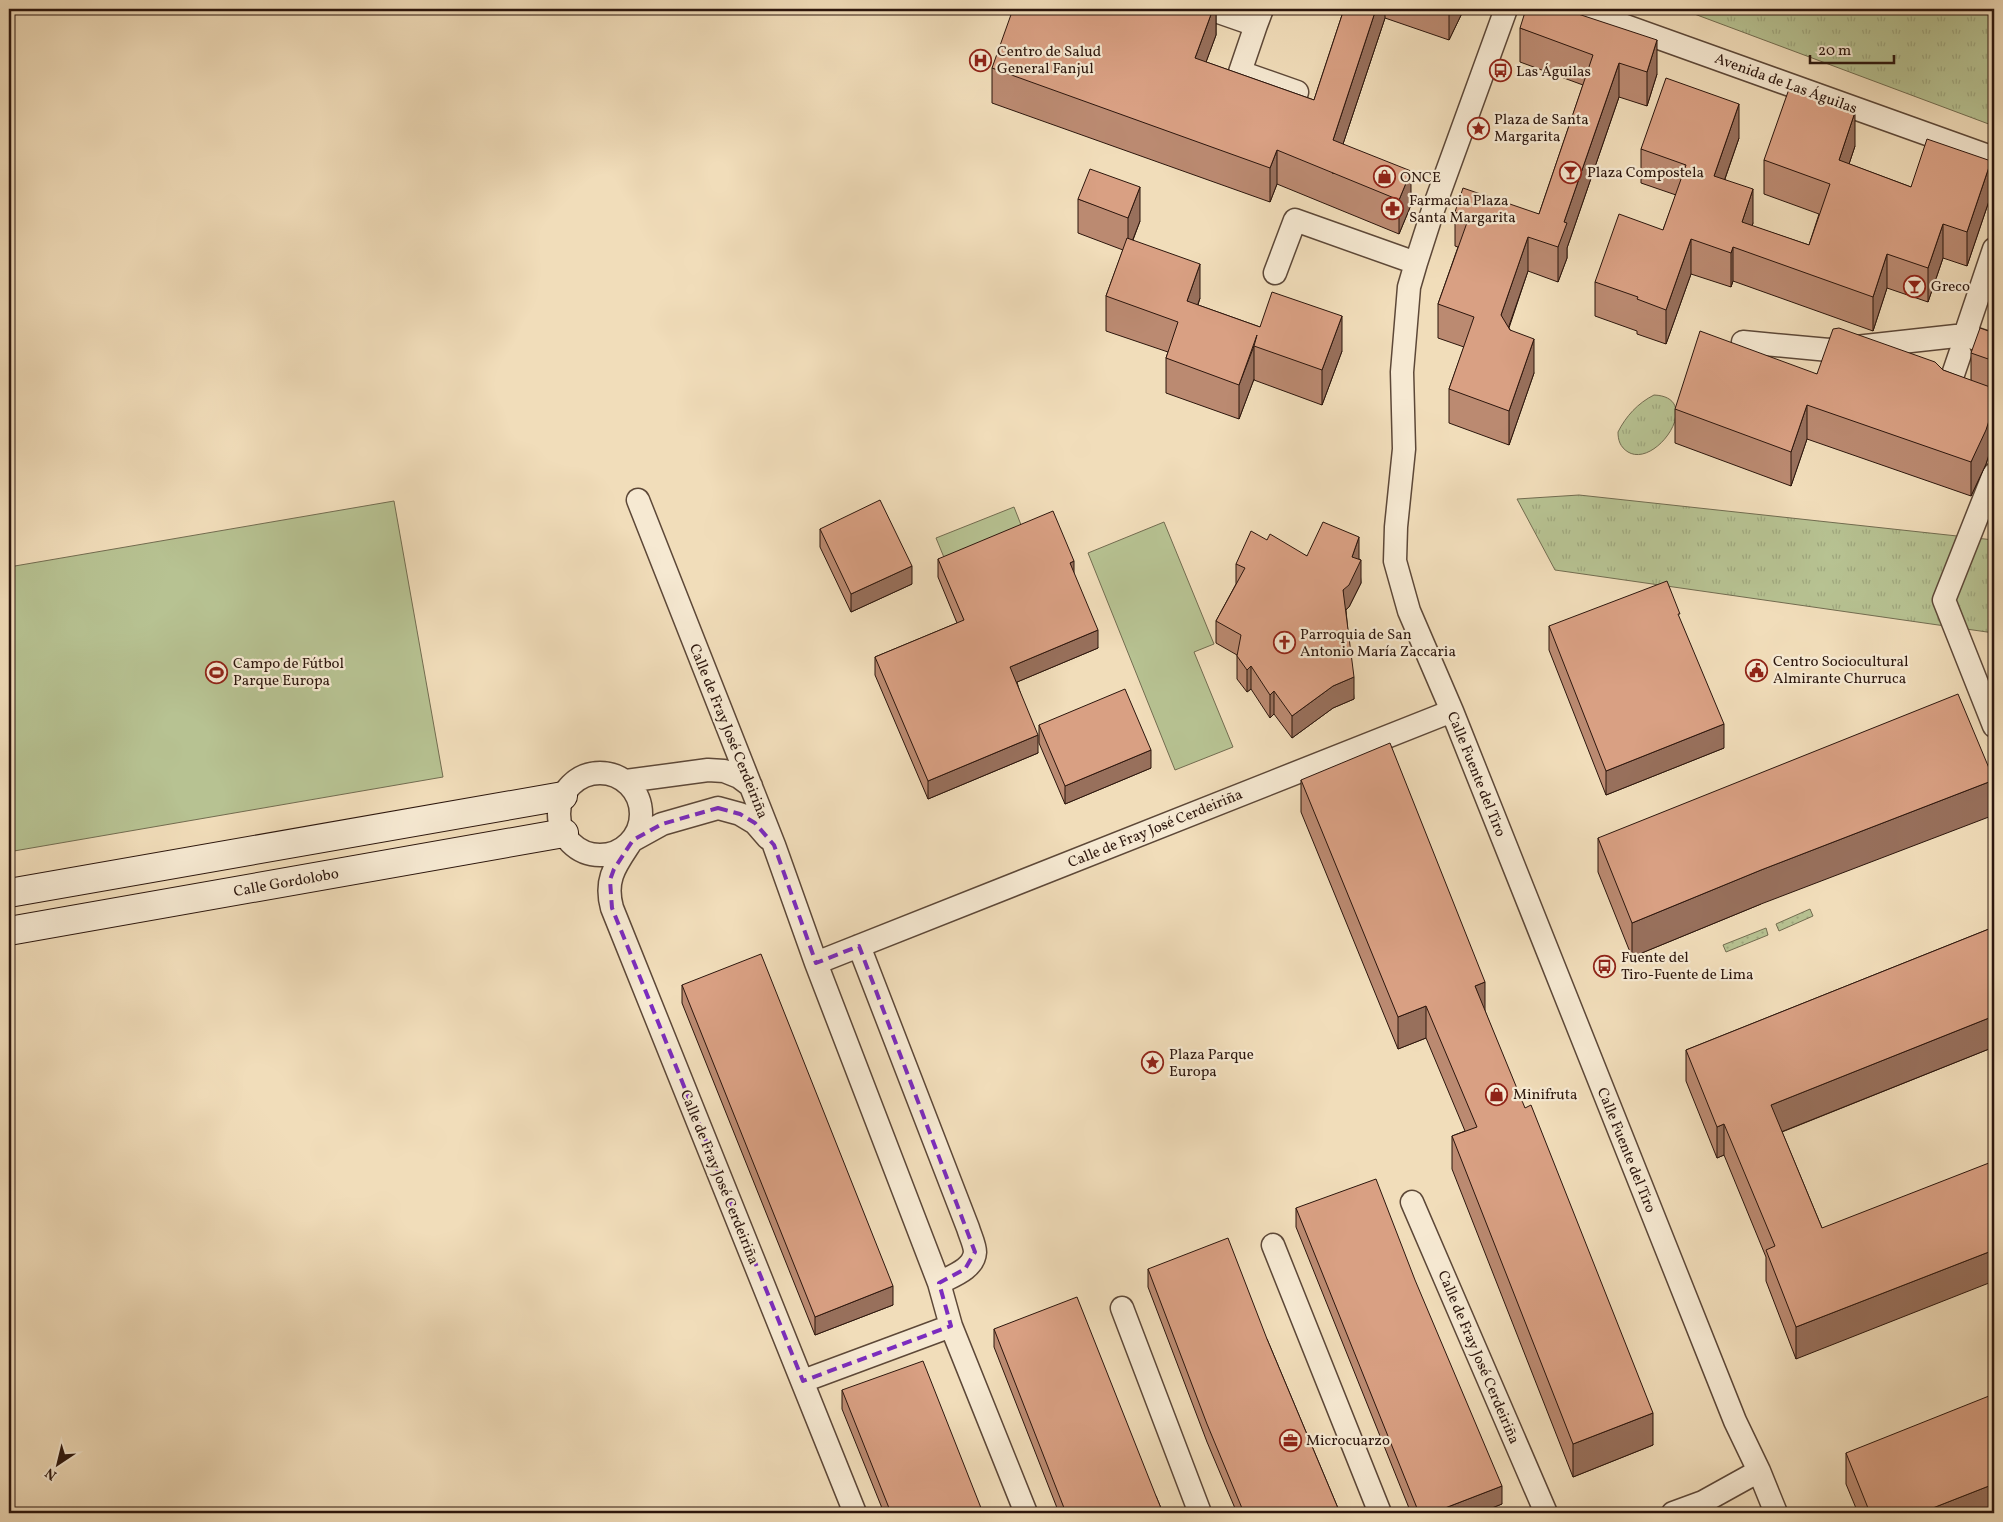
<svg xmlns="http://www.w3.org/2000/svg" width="2003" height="1522" viewBox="0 0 2003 1522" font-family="Vollkorn,serif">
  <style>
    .grass { fill: url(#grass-dots); stroke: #726c50 }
    .park { fill: url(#park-tufts); stroke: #726c50 }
    .pitch { fill: #b7c292; stroke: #726c50 }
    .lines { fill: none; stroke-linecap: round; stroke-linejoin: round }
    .street-casing { stroke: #5d4838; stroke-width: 25 }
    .secondary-casing { stroke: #2c160d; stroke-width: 30 }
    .street { stroke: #f6e9d2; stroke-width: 22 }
    .secondary { stroke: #f6e9d2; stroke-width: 28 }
    .wall { fill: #bb8a71; stroke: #2c160d }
    .shaded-wall { fill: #98705c; stroke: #2c160d }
    .building { fill: #d9a083; stroke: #2c160d }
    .marked { fill: none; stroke: #7b2cbf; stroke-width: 4; stroke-dasharray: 10 6; stroke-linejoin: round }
    .labels { text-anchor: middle; stroke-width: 4.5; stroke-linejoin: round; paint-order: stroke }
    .poi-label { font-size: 15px; fill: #2c160d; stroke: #f6e9d2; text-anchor: start }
    .street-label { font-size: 15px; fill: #2c160d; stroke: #f6e9d2 }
  </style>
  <defs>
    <pattern id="grass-dots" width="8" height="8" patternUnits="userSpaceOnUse" patternTransform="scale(1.25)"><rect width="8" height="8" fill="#b7c292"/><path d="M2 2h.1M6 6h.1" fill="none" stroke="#9ea67d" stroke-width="1.8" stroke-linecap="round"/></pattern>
    <pattern id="park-tufts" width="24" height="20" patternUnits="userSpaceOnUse" patternTransform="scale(1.25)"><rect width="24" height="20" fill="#b7c292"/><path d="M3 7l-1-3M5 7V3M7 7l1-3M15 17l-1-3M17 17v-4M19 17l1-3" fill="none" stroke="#9ea67d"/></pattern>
  </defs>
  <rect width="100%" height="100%" fill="#f1ddba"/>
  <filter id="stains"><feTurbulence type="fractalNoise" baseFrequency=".004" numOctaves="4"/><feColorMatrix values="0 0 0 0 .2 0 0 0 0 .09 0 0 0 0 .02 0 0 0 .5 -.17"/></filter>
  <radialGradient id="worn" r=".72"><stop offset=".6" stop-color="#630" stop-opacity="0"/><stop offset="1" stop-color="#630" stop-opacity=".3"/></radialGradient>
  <path class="grass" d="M 1810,909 L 1813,916 L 1779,931 L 1776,924 Z
    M 1766,928 L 1768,935 L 1726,952 L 1723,945 Z"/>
  <path class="park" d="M 1681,9 L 1994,9 L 1994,126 Z
    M 1654,395 C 1705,397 1656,469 1628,452 C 1620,447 1618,440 1618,432 C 1626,416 1638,403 1654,395 Z
    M 1579,495 L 1994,540 L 1994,633 L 1555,570 L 1517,499 Z"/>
  <path class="pitch" d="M 394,501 L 443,777 L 14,851 L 9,819 L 9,567 Z
    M 1014,507 L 1027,540 L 950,572 L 936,538 Z
    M 1164,522 L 1214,644 L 1194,652 L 1233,747 L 1175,770 L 1088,553 Z"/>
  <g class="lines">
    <defs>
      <path id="street" d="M 1210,9 L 1256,25 L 1262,9
        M 1506,9 L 1433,210 L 1416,263 L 1409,287 L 1402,372 L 1404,449 L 1396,527 L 1395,561 L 1409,611 L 1452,711 L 1735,1421 L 1759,1471 L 1776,1513
        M 1578,9 L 1994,158
        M 1256,25 L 1240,72 L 1297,92
        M 1275,273 L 1295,220 L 1416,263
        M 1965,335 L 1994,249
        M 1743,342 L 1829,350 L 1965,335 L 1994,345
        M 1960,354 L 1947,392 L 1994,409
        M 1994,474 L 1944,600 L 1994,726
        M 638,500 L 774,845 L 816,963 L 1452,711
        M559 814a41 41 0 1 1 82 0a41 41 0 1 1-82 0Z
        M 626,781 L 708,770 L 724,771 L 739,777 L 751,786
        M 633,840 L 662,824 L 718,808 L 740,814 L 755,823 L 768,838
        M 631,842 C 616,865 604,879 612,908 L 855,1513
        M 859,946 L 968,1228 C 970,1235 975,1245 975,1252 C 974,1269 952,1276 939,1283
        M 816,963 L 939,1283 L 951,1326 L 1026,1513
        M 1412,1202 L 1546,1513
        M 1273,1245 L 1380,1513
        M 1122,1308 L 1200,1513
        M 803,1381 L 951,1326
        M 1673,1513 L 1703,1502 L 1759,1471"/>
      <path id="secondary" d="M 9,893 L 563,796
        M 9,931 L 564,833"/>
    </defs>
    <use href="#street" class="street-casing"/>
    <use href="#secondary" class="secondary-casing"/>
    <use href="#street" class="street"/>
    <use href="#secondary" class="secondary"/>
  </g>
  <path class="wall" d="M 1216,9 L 1216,35 L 1206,62 L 1314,100 L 1344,9 L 1464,9 L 1449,40 L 1385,18 L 1343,144 L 1411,205 L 1399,234 L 1277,184 L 1270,202 L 992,103 L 992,68 Z
    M 1520,28 L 1657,74 L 1647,106 L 1619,97 L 1567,248 L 1567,258 L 1558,282 L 1528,271 L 1509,328 L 1534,373 L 1509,445 L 1449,423 L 1449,389 L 1464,347 L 1438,338 L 1438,304 L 1458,247 L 1455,246 L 1455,212 L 1539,214 L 1583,85 L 1520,62 Z
    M 1739,138 L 1725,179 L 1753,223 L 1752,226 L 1809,245 L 1819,214 L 1764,194 L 1764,160 L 1855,146 L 1849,164 L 1911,187 L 1991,195 L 1967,266 L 1943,258 L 1928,302 L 1887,288 L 1873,331 L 1733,281 L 1731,287 L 1691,274 L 1666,344 L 1637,334 L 1637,331 L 1595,316 L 1595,282 L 1663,230 L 1676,195 L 1641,183 L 1641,149 Z
    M 1078,199 L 1140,221 L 1133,240 L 1200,298 L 1198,305 L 1260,327 L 1342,351 L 1322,405 L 1254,380 L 1254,379 L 1239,419 L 1166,393 L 1166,358 L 1168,352 L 1106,331 L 1106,296 L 1123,250 L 1078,233 Z
    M 1994,333 L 1994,439 L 1986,464 L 1971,496 L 1807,439 L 1791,486 L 1675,443 L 1675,409 L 1817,374 L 1943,370 L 1971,381 L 1971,353 Z
    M 820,529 L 912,584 L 851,612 L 820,547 Z
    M 1267,540 L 1307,556 L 1359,559 L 1361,583 L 1349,607 L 1346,610 L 1354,699 L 1333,708 L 1292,738 L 1274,714 L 1270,718 L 1251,689 L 1247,692 L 1237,679 L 1237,655 L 1216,643 L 1216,621 L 1236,584 L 1236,564 Z
    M 938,559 L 1074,574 L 1098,648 L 1017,682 L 1038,753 L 928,799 L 875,675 L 875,657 L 957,623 L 938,577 Z
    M 1549,626 L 1724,748 L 1606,795 L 1549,650 Z
    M 1039,725 L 1151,768 L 1065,804 L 1039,743 Z
    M 1301,780 L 1485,1011 L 1653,1445 L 1573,1477 L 1452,1169 L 1452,1136 L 1465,1131 L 1426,1038 L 1398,1049 L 1301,812 Z
    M 1598,838 L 1761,904 L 1632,957 L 1598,872 Z
    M 1994,927 L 1994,1047 L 1782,1132 L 1822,1228 L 1796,1359 L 1766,1281 L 1766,1257 L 1724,1155 L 1717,1158 L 1686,1081 L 1686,1050 Z
    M 682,985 L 893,1305 L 815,1335 L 682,1003 Z
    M 1296,1208 L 1502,1504 L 1479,1513 L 1411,1513 L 1296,1227 Z
    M 1148,1269 L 1267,1339 L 1340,1513 L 1237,1513 L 1207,1442 L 1148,1287 Z
    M 994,1329 L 1156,1496 L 1163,1513 L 1059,1513 L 994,1347 Z
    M 842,1390 L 983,1513 L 884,1513 L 842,1409 Z
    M 1846,1453 L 1994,1513 L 1858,1513 L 1846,1484 Z"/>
  <path class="shaded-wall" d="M 936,9 L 944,9 L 936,13 Z
    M 1213,9 L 1216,9 L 1216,35 L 1195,92 L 1195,58 Z
    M 1376,9 L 1385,9 L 1385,18 L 1333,174 L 1333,140 Z
    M 1449,9 L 1464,9 L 1449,40 Z
    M 1657,40 L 1657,74 L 1647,106 L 1647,72 Z
    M 1619,63 L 1619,97 L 1567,248 L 1567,258 L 1558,282 L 1558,247 L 1564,222 Z
    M 1739,104 L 1739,138 L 1714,210 L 1714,176 Z
    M 1855,112 L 1855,146 L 1839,194 L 1839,160 Z
    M 1277,150 L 1277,184 L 1270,202 L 1270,168 Z
    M 1991,161 L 1991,195 L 1967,266 L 1967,232 Z
    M 1411,171 L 1411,205 L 1399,234 L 1399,200 Z
    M 1140,187 L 1140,221 L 1128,252 L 1128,218 Z
    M 1753,189 L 1753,223 L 1744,251 L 1742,222 Z
    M 1943,224 L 1943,258 L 1928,302 L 1928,268 Z
    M 1528,237 L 1528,271 L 1501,349 L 1501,315 Z
    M 1691,239 L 1691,274 L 1666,344 L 1666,310 Z
    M 1733,247 L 1733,281 L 1731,287 L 1731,253 Z
    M 1887,254 L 1887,288 L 1873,331 L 1873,297 Z
    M 1200,264 L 1200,298 L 1187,335 L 1187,301 Z
    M 1342,316 L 1342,351 L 1322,405 L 1322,370 Z
    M 1534,339 L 1534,373 L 1509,445 L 1509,411 Z
    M 1254,346 L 1254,379 L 1239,419 L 1239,385 Z
    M 1807,405 L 1807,439 L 1791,486 L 1791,452 Z
    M 1994,405 L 1994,439 L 1986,464 L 1971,496 L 1971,462 Z
    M 1359,537 L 1359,559 L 1361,560 L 1361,583 L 1349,607 L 1343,612 L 1343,590 L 1352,557 Z
    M 1074,561 L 1074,579 L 1070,563 Z
    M 912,566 L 912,584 L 851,612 L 851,594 Z
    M 1098,630 L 1098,648 L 1010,685 L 1010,667 Z
    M 1251,666 L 1251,689 L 1247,692 L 1247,670 Z
    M 1354,677 L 1354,699 L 1333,708 L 1292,738 L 1292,716 L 1333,686 Z
    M 1274,691 L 1274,714 L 1270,718 L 1270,695 Z
    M 1724,724 L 1724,748 L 1606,795 L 1606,771 Z
    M 1038,735 L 1038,753 L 928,799 L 928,781 Z
    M 1151,750 L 1151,768 L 1065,804 L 1065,786 Z
    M 1994,780 L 1994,815 L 1761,904 L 1632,957 L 1632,923 L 1761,870 Z
    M 1485,982 L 1485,1015 L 1475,986 Z
    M 1426,1006 L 1426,1038 L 1398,1049 L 1398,1017 Z
    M 1994,1016 L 1994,1047 L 1771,1136 L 1771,1105 Z
    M 1724,1124 L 1724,1155 L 1717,1158 L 1717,1127 Z
    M 1994,1250 L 1994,1281 L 1796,1359 L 1796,1327 Z
    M 893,1286 L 893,1305 L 815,1335 L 815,1317 Z
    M 1653,1413 L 1653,1445 L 1573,1477 L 1573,1444 Z
    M 1994,1484 L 1994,1513 L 1920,1513 Z
    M 1502,1486 L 1502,1504 L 1479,1513 L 1432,1513 Z"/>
  <path class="building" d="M 1013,9 L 1213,9 L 1195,58 L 1314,100 L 1344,9 L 1376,9 L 1333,140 L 1411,171 L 1399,200 L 1277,150 L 1270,168 L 992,68 Z
    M 1526,9 L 1563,9 L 1657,40 L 1647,72 L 1619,63 L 1564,222 L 1567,223 L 1558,247 L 1528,237 L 1501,315 L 1510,330 L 1534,339 L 1509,411 L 1449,389 L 1474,317 L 1438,304 L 1469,217 L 1455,212 L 1463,188 L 1539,214 L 1593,55 L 1520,28 Z
    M 1666,78 L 1739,104 L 1714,176 L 1753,189 L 1742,222 L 1809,245 L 1830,184 L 1764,160 L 1789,89 L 1855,112 L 1839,160 L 1911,187 L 1927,139 L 1991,161 L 1967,232 L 1943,224 L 1928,268 L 1887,254 L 1873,297 L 1733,247 L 1731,253 L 1691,239 L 1666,310 L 1637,299 L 1638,297 L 1595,282 L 1619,214 L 1663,230 L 1686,165 L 1641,149 Z
    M 1090,169 L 1140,187 L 1128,218 L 1078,199 Z
    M 1127,238 L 1200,264 L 1187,301 L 1260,327 L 1272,292 L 1342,316 L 1322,370 L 1254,346 L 1257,335 L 1239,385 L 1166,358 L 1178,322 L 1106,296 Z
    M 1839,328 L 1935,362 L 1943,370 L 1990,387 L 1994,388 L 1994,405 L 1986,430 L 1971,462 L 1807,405 L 1791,452 L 1675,409 L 1700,331 L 1817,374 L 1833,329 Z
    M 1980,328 L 1994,333 L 1994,361 L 1971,353 Z
    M 880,500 L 912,566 L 851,594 L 820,529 Z
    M 1053,511 L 1074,561 L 1070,563 L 1098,630 L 1010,667 L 1038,735 L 928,781 L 875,657 L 964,620 L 938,559 Z
    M 1323,522 L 1359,537 L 1352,557 L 1361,560 L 1349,585 L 1343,590 L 1354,677 L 1333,686 L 1292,716 L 1274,691 L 1270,695 L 1251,666 L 1247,670 L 1237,656 L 1241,635 L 1216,621 L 1245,568 L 1236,564 L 1251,531 L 1267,540 L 1270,534 L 1307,556 Z
    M 1667,581 L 1680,614 L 1678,614 L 1724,724 L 1606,771 L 1549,626 Z
    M 1125,689 L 1151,750 L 1065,786 L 1039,725 Z
    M 1958,694 L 1994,780 L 1761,870 L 1632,923 L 1598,838 Z
    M 1390,743 L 1485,982 L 1475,986 L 1525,1108 L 1531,1105 L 1653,1413 L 1573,1444 L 1452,1136 L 1477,1127 L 1426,1006 L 1398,1017 L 1301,780 Z
    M 1994,927 L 1994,1016 L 1771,1105 L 1822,1228 L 1994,1161 L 1994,1250 L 1796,1327 L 1766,1250 L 1775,1246 L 1724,1124 L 1717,1127 L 1686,1050 Z
    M 761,954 L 893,1286 L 815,1317 L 682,985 Z
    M 1376,1179 L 1415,1280 L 1502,1486 L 1432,1513 L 1419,1513 L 1296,1208 Z
    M 1228,1238 L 1267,1339 L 1340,1513 L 1244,1513 L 1207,1424 L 1148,1269 Z
    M 1077,1297 L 1156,1496 L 1163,1513 L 1066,1513 L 994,1329 Z
    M 923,1361 L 983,1513 L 891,1513 L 842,1390 Z
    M 1994,1394 L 1994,1484 L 1920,1513 L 1870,1513 L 1846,1453 Z"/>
  <path class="marked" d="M 718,808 L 740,814 L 755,823 L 774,845 L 816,963 L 859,946 L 975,1252 L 965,1269 L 939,1283 L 951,1326 L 803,1381 L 612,908 L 610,880 L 614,869 L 633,840 L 662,824 Z"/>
  <defs>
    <symbol id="hospital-ring" viewBox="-11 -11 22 22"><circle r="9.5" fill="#f6e9d2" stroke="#8f2418" stroke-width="1.5"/><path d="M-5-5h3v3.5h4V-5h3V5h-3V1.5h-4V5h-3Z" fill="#8f2418"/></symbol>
    <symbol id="bus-ring" viewBox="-11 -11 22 22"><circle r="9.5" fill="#f6e9d2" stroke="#8f2418" stroke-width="1.5"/><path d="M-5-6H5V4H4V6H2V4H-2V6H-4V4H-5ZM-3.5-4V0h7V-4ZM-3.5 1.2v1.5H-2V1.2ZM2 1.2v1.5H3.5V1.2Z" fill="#8f2418"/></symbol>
    <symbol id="sight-ring" viewBox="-11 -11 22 22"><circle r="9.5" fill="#f6e9d2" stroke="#8f2418" stroke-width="1.5"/><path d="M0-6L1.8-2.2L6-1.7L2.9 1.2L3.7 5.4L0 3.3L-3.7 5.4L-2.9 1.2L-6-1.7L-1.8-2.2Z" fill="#8f2418"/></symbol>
    <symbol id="bar-ring" viewBox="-11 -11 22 22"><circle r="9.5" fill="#f6e9d2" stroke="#8f2418" stroke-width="1.5"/><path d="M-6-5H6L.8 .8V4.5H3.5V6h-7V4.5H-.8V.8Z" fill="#8f2418"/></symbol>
    <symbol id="shop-ring" viewBox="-11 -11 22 22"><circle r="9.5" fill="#f6e9d2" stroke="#8f2418" stroke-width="1.5"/><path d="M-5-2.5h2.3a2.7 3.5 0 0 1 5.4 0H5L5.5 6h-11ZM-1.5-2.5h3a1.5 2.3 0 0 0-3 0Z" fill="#8f2418"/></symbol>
    <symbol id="pharmacy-ring" viewBox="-11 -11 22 22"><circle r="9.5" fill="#f6e9d2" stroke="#8f2418" stroke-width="1.5"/><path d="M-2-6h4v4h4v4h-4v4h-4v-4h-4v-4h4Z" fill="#8f2418"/></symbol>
    <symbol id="church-ring" viewBox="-11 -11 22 22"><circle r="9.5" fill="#f6e9d2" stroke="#8f2418" stroke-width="1.5"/><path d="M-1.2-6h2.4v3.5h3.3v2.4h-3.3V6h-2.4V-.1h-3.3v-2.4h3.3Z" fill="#8f2418"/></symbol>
    <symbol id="civic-ring" viewBox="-11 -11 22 22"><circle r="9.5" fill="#f6e9d2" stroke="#8f2418" stroke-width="1.5"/><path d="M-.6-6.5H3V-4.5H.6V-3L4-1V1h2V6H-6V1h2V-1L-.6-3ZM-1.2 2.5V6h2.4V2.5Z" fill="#8f2418"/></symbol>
    <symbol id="stadium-ring" viewBox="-11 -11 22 22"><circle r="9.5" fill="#f6e9d2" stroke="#8f2418" stroke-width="1.5"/><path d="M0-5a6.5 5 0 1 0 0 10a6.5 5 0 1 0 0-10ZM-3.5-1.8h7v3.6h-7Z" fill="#8f2418"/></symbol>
    <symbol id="office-ring" viewBox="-11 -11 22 22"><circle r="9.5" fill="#f6e9d2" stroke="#8f2418" stroke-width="1.5"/><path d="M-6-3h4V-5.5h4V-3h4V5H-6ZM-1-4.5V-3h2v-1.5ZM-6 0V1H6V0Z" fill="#8f2418"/></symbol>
  </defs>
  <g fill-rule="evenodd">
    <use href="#hospital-ring" x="968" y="48" width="25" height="25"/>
    <use href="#bus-ring" x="1488" y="58" width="25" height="25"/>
    <use href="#sight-ring" x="1466" y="116" width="25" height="25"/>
    <use href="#bar-ring" x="1558" y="160" width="25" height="25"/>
    <use href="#shop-ring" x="1372" y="164" width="25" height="25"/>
    <use href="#pharmacy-ring" x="1380" y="196" width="25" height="25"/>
    <use href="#bar-ring" x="1902" y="274" width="25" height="25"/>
    <use href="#church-ring" x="1272" y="630" width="25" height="25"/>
    <use href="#civic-ring" x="1744" y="658" width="25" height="25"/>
    <use href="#stadium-ring" x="204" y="660" width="25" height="25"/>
    <use href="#bus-ring" x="1592" y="954" width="25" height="25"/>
    <use href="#sight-ring" x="1140" y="1050" width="25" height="25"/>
    <use href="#shop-ring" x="1484" y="1082" width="25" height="25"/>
    <use href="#office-ring" x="1278" y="1428" width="25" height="25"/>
  </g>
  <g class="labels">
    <g class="poi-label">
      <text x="997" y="56">Centro de Salud<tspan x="997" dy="17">General Fanjul</tspan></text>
      <text x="1516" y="76">Las Águilas</text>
      <text x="1494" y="124">Plaza de Santa<tspan x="1494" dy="17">Margarita</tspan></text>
      <text x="1587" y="177">Plaza Compostela</text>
      <text x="1400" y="182">ONCE</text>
      <text x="1409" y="205">Farmacia Plaza<tspan x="1409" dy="17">Santa Margarita</tspan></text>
      <text x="1931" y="291">Greco</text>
      <text x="1300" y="639">Parroquia de San<tspan x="1300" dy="17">Antonio María Zaccaria</tspan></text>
      <text x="1773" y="666">Centro Sociocultural<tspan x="1773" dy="17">Almirante Churruca</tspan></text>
      <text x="233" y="668">Campo de Fútbol<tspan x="233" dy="17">Parque Europa</tspan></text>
      <text x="1621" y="962">Fuente del<tspan x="1621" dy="17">Tiro-Fuente de Lima</tspan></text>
      <text x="1169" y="1059">Plaza Parque<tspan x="1169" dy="17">Europa</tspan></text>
      <text x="1513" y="1099">Minifruta</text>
      <text x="1306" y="1445">Microcuarzo</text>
    </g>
    <g class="street-label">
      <text transform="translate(1786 83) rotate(20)" y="5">Avenida de Las Águilas</text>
      <text transform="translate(729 731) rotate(68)" y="5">Calle de Fray José Cerdeiriña</text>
      <text transform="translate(1477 774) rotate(68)" y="5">Calle Fuente del Tiro</text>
      <text transform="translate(1155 828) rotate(-22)" y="5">Calle de Fray José Cerdeiriña</text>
      <text transform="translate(286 882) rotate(-10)" y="5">Calle Gordolobo</text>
      <text transform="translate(1627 1150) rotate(68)" y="5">Calle Fuente del Tiro</text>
      <text transform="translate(720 1177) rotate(68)" y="5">Calle de Fray José Cerdeiriña</text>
      <text transform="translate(1479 1357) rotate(67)" y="5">Calle de Fray José Cerdeiriña</text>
    </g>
  </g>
  <rect width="2003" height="1522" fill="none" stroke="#f1ddba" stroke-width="30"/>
  <rect x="10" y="10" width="1983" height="1502" fill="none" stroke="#2c160d" stroke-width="2.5"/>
  <rect x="15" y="15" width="1973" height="1492" fill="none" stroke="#2c160d"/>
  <g transform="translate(58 1464) rotate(215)" stroke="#f6e9d2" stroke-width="4" paint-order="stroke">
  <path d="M0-4L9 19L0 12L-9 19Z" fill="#2c160d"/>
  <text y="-8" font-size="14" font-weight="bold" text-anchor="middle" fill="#2c160d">N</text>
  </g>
  <path d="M1810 55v8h84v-8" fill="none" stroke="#2c160d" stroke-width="2.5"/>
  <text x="1818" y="55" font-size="15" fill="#2c160d" stroke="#f6e9d2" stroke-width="4" paint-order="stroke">20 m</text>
  <rect width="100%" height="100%" filter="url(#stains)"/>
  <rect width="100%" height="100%" fill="url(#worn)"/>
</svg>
